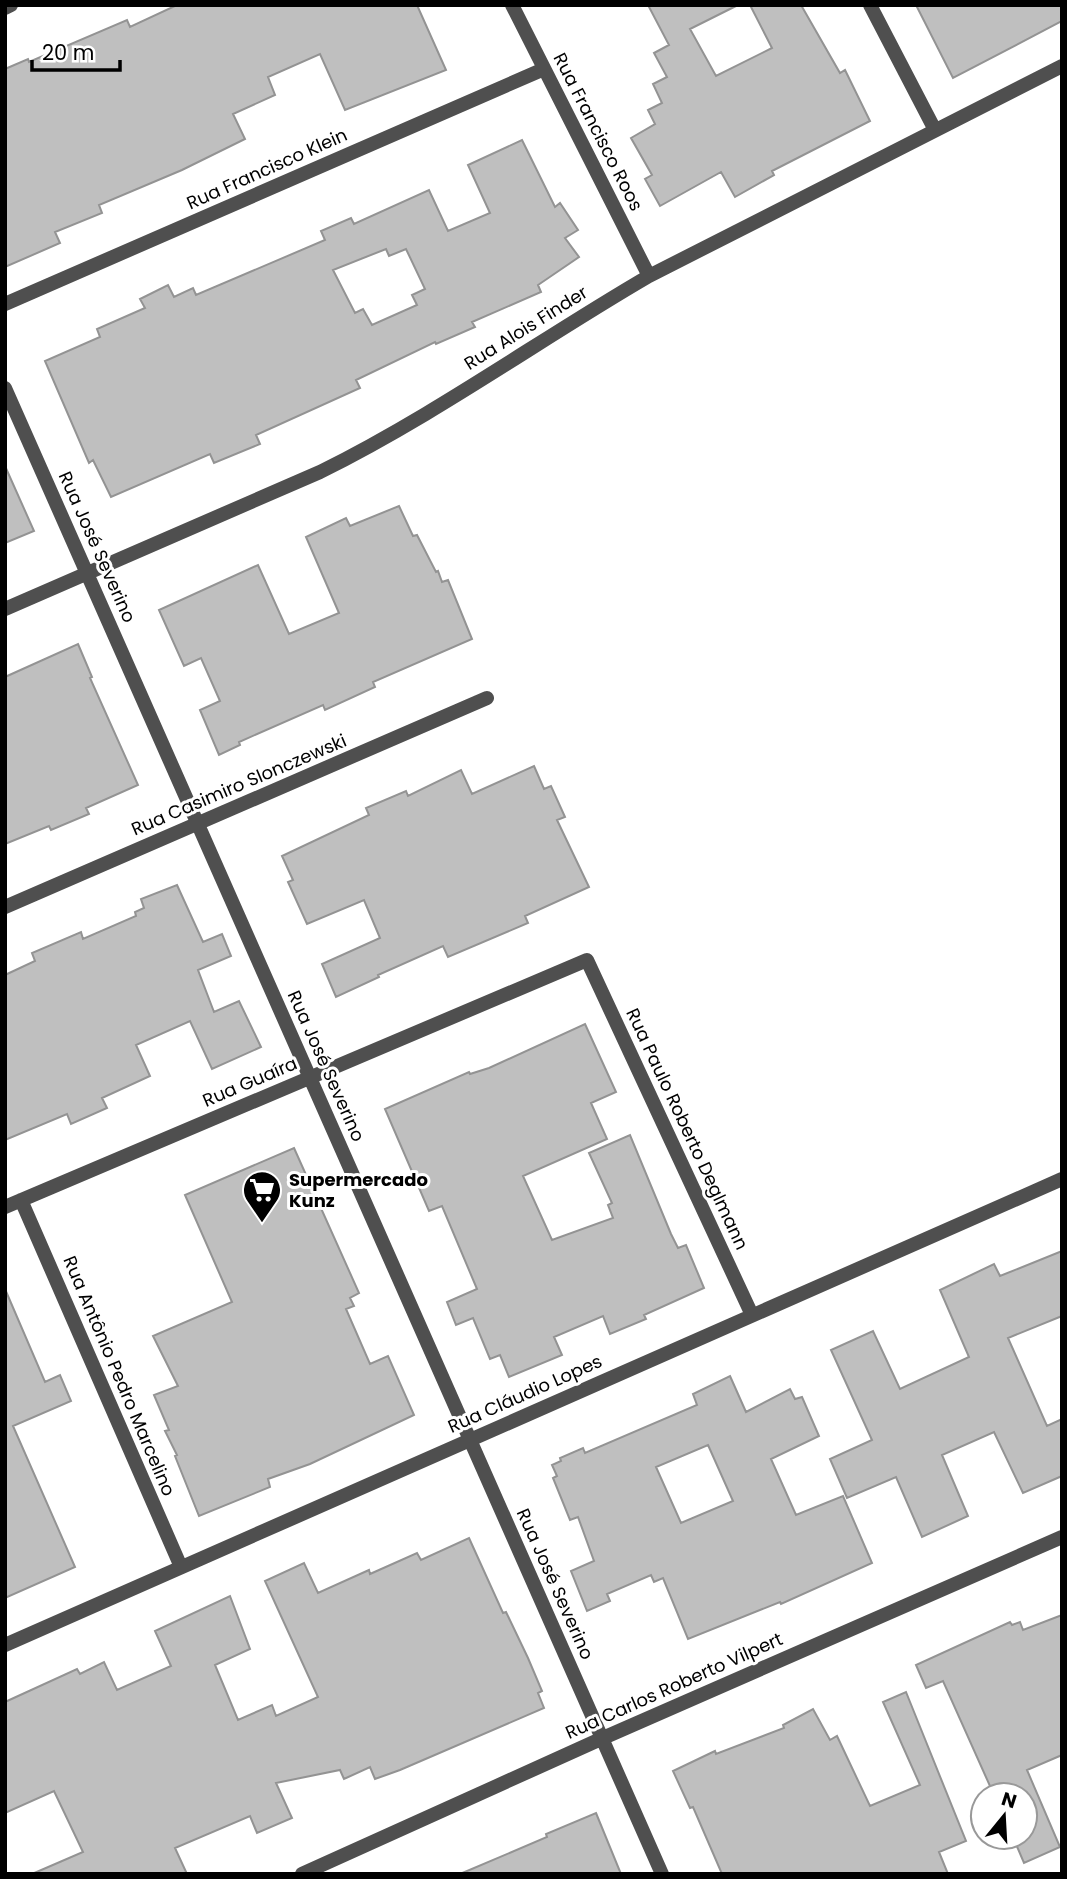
<svg xmlns="http://www.w3.org/2000/svg" width="1067" height="1879" viewBox="0 0 1067 1879" font-family="Poppins,sans-serif">
  <style>
    .building { fill: #bfbfbf; stroke: #939393; stroke-width: 2; fill-rule: evenodd }
    .lines { fill: none; stroke-linecap: round; stroke-linejoin: round }
    .street { stroke: #4f4f4f; stroke-width: 14 }
    .labels { text-anchor: middle; stroke-width: 6; stroke-linejoin: round; paint-order: stroke }
    .street-label { font-size: 18px; fill: #000; stroke: #fff }
    .poi-label { font-size: 18px; font-weight: bold; fill: #000; stroke: #fff; text-anchor: start }
  </style>
  <rect width="100%" height="100%" fill="#fff"/>
  <path class="building" d="M 177,5 L 417,5 L 446,70 L 345,110 L 320,54 L 268,77 L 275,95 L 233,114 L 245,139 L 182,170 L 99,205 L 102,213 L 55,232 L 60,243 L 5,267 L 5,69 L 28,59 L 29,62 L 127,20 L 130,27 Z
    M 648,5 L 738,5 L 690,29 L 716,76 L 772,48 L 750,5 L 801,5 L 840,73 L 845,70 L 870,121 L 772,171 L 774,175 L 735,197 L 721,172 L 660,206 L 645,179 L 652,175 L 631,138 L 655,124 L 648,110 L 662,103 L 653,84 L 667,77 L 654,53 L 669,45 Z
    M 916,5 L 1062,5 L 1062,21 L 953,78 Z
    M 522,140 L 555,207 L 560,203 L 578,230 L 565,238 L 579,257 L 538,285 L 541,292 L 472,322 L 475,327 L 436,344 L 435,342 L 356,380 L 360,388 L 256,435 L 260,444 L 214,463 L 210,454 L 111,497 L 93,460 L 89,463 L 45,361 L 100,337 L 97,329 L 145,308 L 140,299 L 168,285 L 174,297 L 193,288 L 196,295 L 325,240 L 321,231 L 351,218 L 354,224 L 429,190 L 448,231 L 490,213 L 468,165 ZM 386,249 L 389,256 L 406,249 L 425,289 L 412,295 L 417,305 L 372,325 L 363,309 L 355,313 L 333,270 Z
    M 5,466 L 34,531 L 5,543 Z
    M 399,506 L 413,536 L 417,535 L 436,572 L 438,571 L 442,582 L 448,580 L 472,639 L 373,682 L 375,687 L 325,710 L 323,705 L 239,742 L 240,745 L 219,755 L 200,710 L 220,701 L 201,658 L 184,666 L 159,610 L 258,565 L 289,634 L 339,613 L 306,537 L 346,518 L 350,526 Z
    M 78,644 L 92,677 L 90,678 L 138,785 L 86,808 L 89,814 L 51,830 L 49,826 L 5,844 L 5,677 Z
    M 534,766 L 544,789 L 551,786 L 565,817 L 557,820 L 589,887 L 525,916 L 528,923 L 448,957 L 443,946 L 378,975 L 379,977 L 336,997 L 322,964 L 380,938 L 364,900 L 307,924 L 288,882 L 293,880 L 282,856 L 369,815 L 366,808 L 406,791 L 408,796 L 461,770 L 472,794 Z
    M 177,885 L 203,942 L 222,934 L 231,956 L 198,970 L 214,1012 L 239,1001 L 261,1047 L 212,1069 L 190,1021 L 136,1045 L 150,1076 L 102,1098 L 107,1108 L 71,1124 L 67,1114 L 5,1140 L 5,975 L 35,961 L 32,953 L 81,932 L 83,939 L 136,916 L 135,912 L 144,908 L 141,899 Z
    M 585,1024 L 616,1092 L 591,1103 L 607,1139 L 523,1176 L 552,1240 L 613,1218 L 608,1205 L 612,1203 L 589,1153 L 630,1135 L 671,1234 L 678,1248 L 686,1245 L 704,1288 L 644,1315 L 646,1319 L 610,1334 L 603,1316 L 554,1337 L 562,1355 L 509,1377 L 500,1355 L 490,1359 L 473,1318 L 456,1325 L 447,1302 L 477,1289 L 442,1206 L 429,1211 L 385,1109 L 469,1072 L 470,1074 L 489,1068 Z
    M 294,1148 L 359,1293 L 350,1298 L 354,1306 L 346,1309 L 370,1364 L 388,1356 L 414,1415 L 310,1464 L 268,1479 L 270,1487 L 199,1516 L 175,1456 L 177,1455 L 165,1431 L 169,1430 L 154,1395 L 178,1386 L 153,1336 L 232,1302 L 185,1195 Z
    M 1062,1251 L 1062,1316 L 1008,1338 L 1047,1426 L 1062,1419 L 1062,1476 L 1023,1493 L 994,1432 L 942,1455 L 968,1516 L 922,1537 L 896,1477 L 847,1498 L 830,1459 L 872,1440 L 831,1350 L 873,1331 L 900,1389 L 969,1357 L 940,1290 L 994,1264 L 1000,1276 Z
    M 5,1289 L 45,1382 L 60,1375 L 71,1401 L 13,1426 L 75,1567 L 5,1598 Z
    M 730,1376 L 746,1412 L 790,1389 L 795,1399 L 802,1397 L 819,1436 L 771,1459 L 796,1515 L 843,1496 L 872,1563 L 781,1604 L 780,1602 L 688,1639 L 663,1578 L 654,1582 L 651,1575 L 607,1594 L 610,1601 L 587,1611 L 571,1571 L 594,1561 L 578,1517 L 570,1520 L 553,1478 L 557,1476 L 552,1465 L 561,1461 L 560,1458 L 583,1448 L 585,1453 L 697,1405 L 693,1394 ZM 708,1445 L 733,1501 L 681,1523 L 656,1467 Z
    M 469,1538 L 503,1613 L 506,1612 L 528,1658 L 542,1691 L 538,1693 L 544,1708 L 400,1770 L 375,1779 L 370,1767 L 344,1779 L 340,1770 L 276,1783 L 292,1818 L 257,1833 L 250,1816 L 175,1848 L 187,1874 L 32,1874 L 83,1852 L 54,1791 L 5,1813 L 5,1702 L 77,1669 L 80,1674 L 104,1662 L 117,1690 L 171,1666 L 155,1631 L 230,1596 L 250,1649 L 215,1665 L 238,1720 L 272,1705 L 276,1716 L 318,1697 L 265,1581 L 304,1563 L 318,1593 L 369,1570 L 370,1574 L 417,1553 L 421,1560 Z
    M 1062,1615 L 1062,1755 L 1027,1770 L 1060,1847 L 1024,1863 L 1013,1837 L 1025,1837 L 1025,1795 L 994,1795 L 943,1681 L 926,1688 L 916,1665 L 1010,1622 L 1012,1625 L 1020,1622 L 1023,1630 Z
    M 906,1692 L 966,1841 L 939,1852 L 948,1874 L 722,1874 L 693,1807 L 690,1808 L 673,1771 L 715,1751 L 716,1754 L 784,1728 L 783,1725 L 813,1709 L 830,1740 L 837,1736 L 870,1806 L 920,1785 L 883,1702 Z
    M 596,1813 L 621,1874 L 460,1874 L 547,1837 L 546,1834 Z"/>
  <g class="lines">
    <path class="street" d="M 512,5 L 649,276
      M 870,5 L 935,130
      M 5,8 L 11,5
      M 5,304 L 544,69
      M 5,388 L 662,1874
      M 5,609 L 320,472 C 435,415 539,340 649,276 L 1062,66
      M 5,907 L 487,698
      M 21,1200 L 181,1567
      M 5,1207 L 587,960 L 752,1315
      M 5,1645 L 1062,1179
      M 302,1874 L 603,1738 L 1062,1537"/>
  </g>
  <defs>
    <symbol id="supermarket-pin" viewBox="-11 -11 22 30"><path d="M0 17L-7.5 6A9.5 9.5 0 1 1 7.5 6Z" fill="#000" stroke="#fff"/><path d="M-6-5.5h2.5l.6 2H6L4.5 2H-2.5L-4.4-4H-6ZM-1.5 3.2a1.3 1.3 0 1 0 .1 0ZM3 3.2a1.3 1.3 0 1 0 .1 0Z" fill="#fff"/></symbol>
  </defs>
  <g fill-rule="evenodd">
    <use href="#supermarket-pin" x="240" y="1168" width="44" height="60"/>
  </g>
  <g class="labels">
    <g class="street-label">
      <text transform="translate(598 132) rotate(63)" y="6">Rua Francisco Roos</text>
      <text transform="translate(267 169) rotate(-24)" y="6">Rua Francisco Klein</text>
      <text transform="translate(526 328) rotate(-32)" y="6">Rua Alois Finder</text>
      <text transform="translate(97 547) rotate(66)" y="6">Rua José Severino</text>
      <text transform="translate(239 785) rotate(-23)" y="6">Rua Casimiro Slonczewski</text>
      <text transform="translate(326 1066) rotate(66)" y="6">Rua José Severino</text>
      <text transform="translate(250 1082) rotate(-23)" y="6">Rua Guaíra</text>
      <text transform="translate(687 1129) rotate(65)" y="6">Rua Paulo Roberto Deglmann</text>
      <text transform="translate(119 1376) rotate(67)" y="6">Rua Antônio Pedro Marcelino</text>
      <text transform="translate(525 1394) rotate(-24)" y="6">Rua Cláudio Lopes</text>
      <text transform="translate(555 1584) rotate(66)" y="6">Rua José Severino</text>
      <text transform="translate(674 1686) rotate(-24)" y="6">Rua Carlos Roberto Vilpert</text>
    </g>
    <g class="poi-label">
      <text x="289" y="1186">Supermercado<tspan x="289" dy="21">Kunz</tspan></text>
    </g>
  </g>
  <rect width="1067" height="1879" fill="none" stroke="#000000" stroke-width="14"/>
  <g transform="translate(1004 1816) rotate(18)"><circle r="33" fill="#ffffff" stroke="#999999" stroke-width="2"/>
  <path d="M0-5L12 26L0 18L-12 26Z" fill="#000000"/>
  <text y="-10" font-size="19" font-weight="bold" text-anchor="middle" fill="#000000">N</text>
  </g>
  <path d="M32 60v10h88v-10" fill="none" stroke="#000000" stroke-width="3.5"/>
  <text x="42" y="60" font-size="21" fill="#000000" stroke="#ffffff" stroke-width="5" paint-order="stroke">20 m</text>
</svg>
